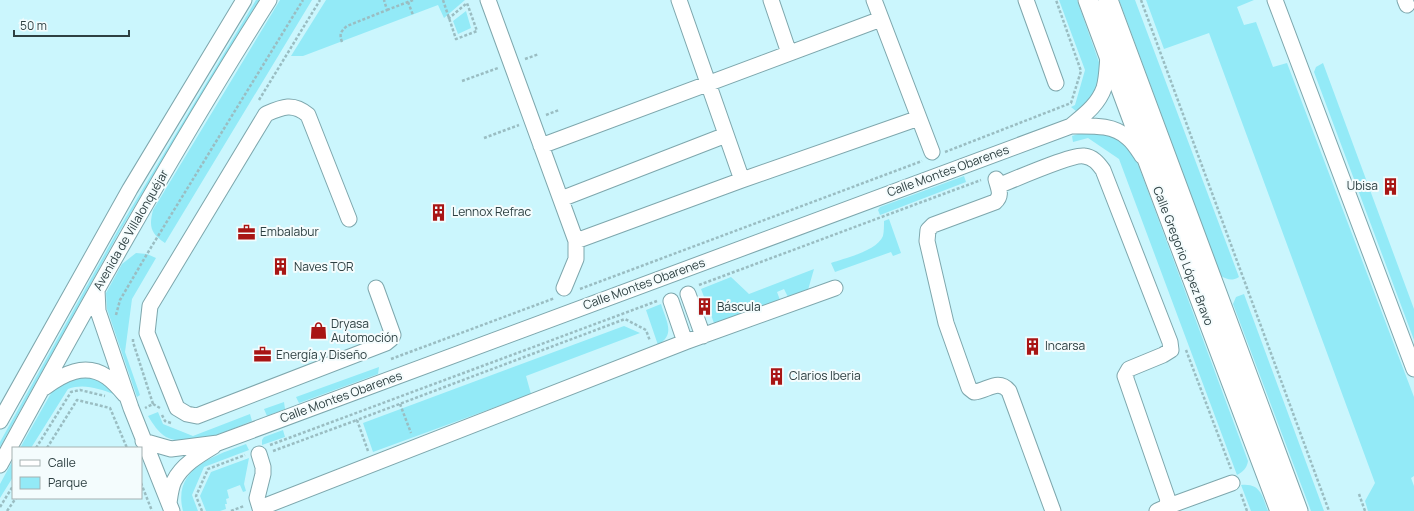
<svg xmlns="http://www.w3.org/2000/svg" width="1414" height="511" viewBox="0 0 1414 511" font-family="Manrope,sans-serif">
  <style>
    .green { fill: #93eaf7 }
    .lines { fill: none; stroke-linecap: round; stroke-linejoin: round }
    .minor-casing { stroke: #7ea7ad; stroke-width: 17 }
    .major-casing { stroke: #7ea7ad; stroke-width: 21 }
    .path { stroke: #9abdc2; stroke-width: 2.5; stroke-dasharray: 3 2; stroke-linecap: butt }
    .minor { stroke: #fff; stroke-width: 15 }
    .major { stroke: #fff; stroke-width: 19 }
    .labels { text-anchor: middle; stroke-width: 4; stroke-linejoin: round; paint-order: stroke }
    .street-label { font-size: 12px; fill: #2e4042; stroke: #f4fcfd }
    .poi-label { font-size: 12px; fill: #2e4042; stroke: #f4fcfd; text-anchor: start }
  </style>
  <rect width="100%" height="100%" fill="#cbf6fd"/>
  <path class="green" d="M 256,0 L 259,0 L 121,229 L 0,447 L 0,442 L 117,232 Z
    M 280,0 L 312,0 L 165,243 C 150,233 149,226 153,210 Z
    M 326,0 L 465,0 L 444,18 L 438,5 L 303,56 L 291,56 Z
    M 1059,0 L 1077,0 L 1100,65 L 1098,84 L 1094,95 L 1086,104 L 1076,111 L 1071,107 L 1075,105 L 1085,70 Z
    M 1119,0 L 1135,0 L 1239,277 C 1232,281 1228,280 1221,276 Z
    M 1146,0 L 1254,0 L 1237,7 L 1244,25 L 1256,22 L 1273,67 L 1287,63 L 1414,397 L 1414,476 L 1411,478 L 1414,486 L 1414,511 L 1368,511 L 1365,501 L 1375,483 L 1209,33 L 1164,49 Z
    M 466,11 L 471,28 L 458,34 L 453,21 Z
    M 1323,63 L 1414,309 L 1414,340 L 1314,72 L 1316,67 Z
    M 1087,131 C 1094,132 1102,133 1110,134 C 1124,138 1134,154 1139,167 L 1248,461 C 1247,468 1243,472 1237,475 L 1119,159 L 1088,138 L 1073,142 L 1072,136 Z
    M 964,176 L 966,182 L 880,215 L 878,210 L 880,207 Z
    M 889,219 L 901,253 L 893,256 L 891,252 L 835,272 L 831,263 C 845,258 877,251 883,236 C 884,231 884,226 884,221 Z
    M 136,253 L 147,254 L 156,258 L 132,299 L 125,352 L 140,395 L 137,397 L 107,309 L 106,293 L 122,264 Z
    M 814,269 L 808,290 L 788,297 L 784,289 L 777,292 L 780,300 L 720,322 L 714,323 L 701,289 L 731,277 L 749,294 Z
    M 1244,294 L 1324,511 L 1311,511 L 1233,304 L 1236,297 Z
    M 661,304 C 666,321 676,334 658,345 L 646,310 Z
    M 624,326 L 640,333 L 526,376 L 531,394 L 373,452 L 363,423 Z
    M 379,367 L 378,374 L 299,403 L 296,397 Z
    M 82,376 C 99,379 103,381 114,394 C 99,389 84,383 68,389 L 31,448 L 20,448 L 50,395 L 58,383 Z
    M 284,402 L 285,409 L 267,416 L 264,409 Z
    M 158,412 L 163,424 L 193,436 L 250,414 L 252,421 C 229,430 190,449 166,437 C 158,432 153,424 148,416 Z
    M 283,430 L 285,437 L 262,445 L 262,440 L 264,437 Z
    M 246,444 L 249,450 L 204,467 L 192,495 L 198,511 L 183,511 C 172,468 214,456 246,444 Z
    M 249,458 L 244,484 L 246,491 L 243,492 L 240,485 L 227,490 L 229,498 L 226,499 L 227,504 L 225,504 L 226,509 L 220,511 L 206,511 L 200,496 L 211,472 Z
    M 13,460 L 13,477 L 0,498 L 0,484 Z
    M 1241,485 C 1261,483 1262,496 1268,511 L 1251,511 Z"/>
  <g class="lines">
    <defs>
      <path id="minor" d="M 488,0 L 576,241 L 576,259 L 564,288
        M 679,0 L 742,180
        M 771,0 L 789,53
        M 874,0 L 932,152
        M 1026,0 L 1056,83
        M 1275,0 L 1414,369
        M 1405,0 L 1407,5
        M 1071,126 C 1091,126 1113,124 1128,138 C 1134,143 1138,150 1142,156
        M 541,146 L 881,19
        M 996,179 C 998,188 1003,195 995,202 L 933,225 L 928,230 L 927,241 L 946,323 L 969,388 L 974,392 C 987,391 998,378 1009,391 L 1053,511
        M 998,186 C 1013,180 1072,154 1084,156 C 1093,157 1098,163 1103,170 L 1170,342 L 1171,350 L 1163,355 L 1129,369 L 1125,376 L 1168,500 L 1166,507 L 1157,511
        M 561,199 L 726,135
        M 349,219 L 308,115 C 293,102 282,107 266,114 L 150,306 L 147,333 L 177,408 L 187,414 L 197,416 L 386,343 L 391,339 L 393,335 L 376,288
        M 576,241 L 742,180 L 919,118
        M 97,290 L 98,311 L 131,408 L 172,511
        M 688,294 L 703,336
        M 685,342 L 835,288
        M 44,388 C 63,374 85,362 107,377 C 114,382 120,389 125,395
        M 0,421 L 130,189 L 244,0
        M 143,441 L 171,449 L 218,443 L 1071,126 C 1084,115 1098,105 1104,88 C 1107,78 1107,66 1108,56
        M 259,454 L 263,467 L 263,474 L 257,498 L 260,508 L 685,342 L 671,301
        M 0,465 C 86,308 173,151 269,0
        M 169,503 C 170,496 171,487 174,481 C 182,465 199,455 214,446
        M 1166,507 L 1232,483"/>
      <path id="major" d="M 1088,0 L 1149,164 L 1280,511
        M 1108,0 L 1298,511"/>
    </defs>
    <use href="#minor" class="minor-casing"/>
    <use href="#major" class="major-casing"/>
    <path class="path" d="M 443,0 L 456,39 L 477,31 L 467,3 L 448,19
      M 1141,0 L 1329,511
      M 408,2 L 413,15
      M 387,10 L 413,0
      M 342,42 C 339,34 341,31 347,26 L 387,10 L 384,0
      M 525,59 L 539,54
      M 462,81 L 498,68
      M 259,100 L 320,0
      M 546,115 L 559,110
      M 484,138 L 519,125
      M 945,152 L 1071,103 L 1081,71 L 1056,0
      M 699,285 L 981,180
      M 580,289 L 922,161
      M 116,315 L 120,300 L 147,254 L 303,0
      M 133,339 L 133,342 L 153,404 L 145,408
      M 1186,350 L 1231,469
      M 391,359 L 555,298
      M 153,404 L 160,408
      M 400,404 L 411,433
      M 162,415 L 165,421 L 171,423
      M 270,445 L 657,301
      M 36,448 L 71,392 L 80,390 L 105,396
      M 47,448 L 77,400 L 110,408 L 127,448
      M 273,451 L 357,420
      M 368,451 L 357,420 L 625,319 L 646,330 L 650,341
      M 141,483 L 152,511
      M 1241,494 L 1247,511
      M 1359,494 L 1365,511
      M 0,507 L 13,486
      M 7,511 L 16,498
      M 202,511 L 196,496 L 208,469 L 245,455
      M 231,511 L 244,506"/>
    <use href="#minor" class="minor"/>
    <use href="#major" class="major"/>
  </g>
  <defs>
    <symbol id="building-bare" viewBox="-9 -9 18 18"><path d="M-4-6H4V6H1V3H-1V6H-4ZM-2.5-4.3h1.7v1.8h-1.7ZM.8-4.3h1.7v1.8H.8ZM-2.5-1h1.7V.8h-1.7ZM.8-1h1.7V.8H.8Z" fill="#a81514" stroke="#f4fcfd" stroke-width="2.5" paint-order="stroke"/></symbol>
    <symbol id="office-bare" viewBox="-9 -9 18 18"><path d="M-6-3h4V-5.5h4V-3h4V5H-6ZM-1-4.5V-3h2v-1.5ZM-6 0V1H6V0Z" fill="#a81514" stroke="#f4fcfd" stroke-width="2.5" paint-order="stroke"/></symbol>
    <symbol id="shop-bare" viewBox="-9 -9 18 18"><path d="M-5-2.5h2.3a2.7 3.5 0 0 1 5.4 0H5L5.5 6h-11ZM-1.5-2.5h3a1.5 2.3 0 0 0-3 0Z" fill="#a81514" stroke="#f4fcfd" stroke-width="2.5" paint-order="stroke"/></symbol>
  </defs>
  <g fill-rule="evenodd">
    <use href="#building-bare" x="1378" y="174" width="25" height="25"/>
    <use href="#building-bare" x="426" y="200" width="25" height="25"/>
    <use href="#office-bare" x="234" y="220" width="25" height="25"/>
    <use href="#building-bare" x="268" y="254" width="25" height="25"/>
    <use href="#building-bare" x="692" y="294" width="25" height="25"/>
    <use href="#shop-bare" x="306" y="318" width="25" height="25"/>
    <use href="#building-bare" x="1020" y="334" width="25" height="25"/>
    <use href="#office-bare" x="250" y="342" width="25" height="25"/>
    <use href="#building-bare" x="764" y="364" width="25" height="25"/>
  </g>
  <g class="labels">
    <g class="street-label">
      <text transform="translate(948 171) rotate(-20)" y="4">Calle Montes Obarenes</text>
      <text transform="translate(131 230) rotate(-60)" y="4">Avenida de Villalonquéjar</text>
      <text transform="translate(1183 256) rotate(69)" y="4">Calle Gregorio López Bravo</text>
      <text transform="translate(644 284) rotate(-20)" y="4">Calle Montes Obarenes</text>
      <text transform="translate(341 397) rotate(-20)" y="4">Calle Montes Obarenes</text>
    </g>
    <g class="poi-label">
      <text x="1378" y="190" text-anchor="end">Ubisa</text>
      <text x="452" y="216">Lennox Refrac</text>
      <text x="260" y="236">Embalabur</text>
      <text x="294" y="271">Naves TOR</text>
      <text x="717" y="311">Báscula</text>
      <text x="331" y="328">Dryasa<tspan x="331" dy="14">Automoción</tspan></text>
      <text x="1045" y="350">Incarsa</text>
      <text x="276" y="359">Energía y Diseño</text>
      <text x="789" y="380">Clarios Iberia</text>
    </g>
  </g>
  <rect x="12" y="447" width="130" height="52" fill="#f4fcfd" stroke="#a5b1b2"/>
  <rect x="20" y="460" width="20" height="6" fill="#ffffff" stroke="#a5b1b2"/>
  <text x="48" y="467" font-size="12" fill="#2e4042">Calle</text>
  <rect x="20" y="477" width="20" height="12" fill="#93eaf7" stroke="#a5b1b2"/>
  <text x="48" y="487" font-size="12" fill="#2e4042">Parque</text>
  <path d="M14 30v6h115v-6" fill="none" stroke="#2e4042" stroke-width="2"/>
  <text x="20" y="30" font-size="12" fill="#2e4042" stroke="#f4fcfd" stroke-width="3" paint-order="stroke">50 m</text>
</svg>
